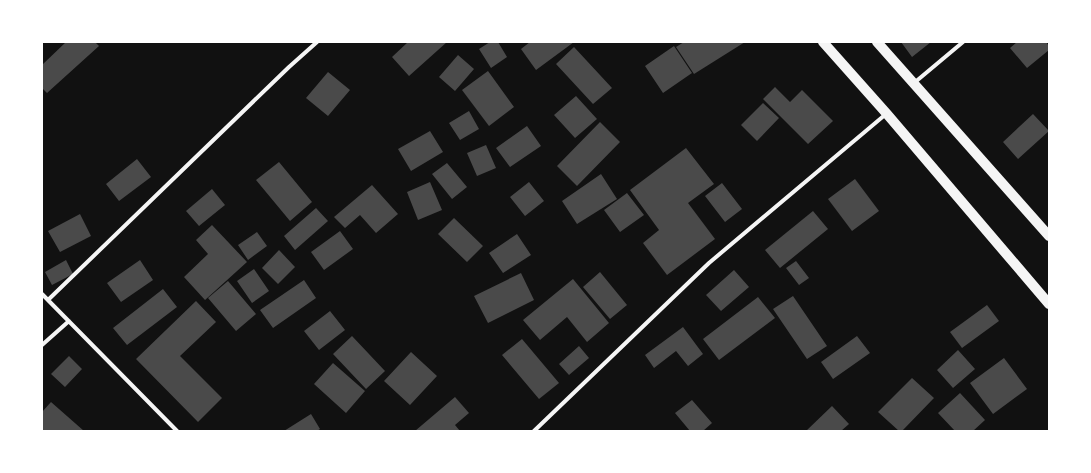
<svg xmlns="http://www.w3.org/2000/svg" width="1091" height="473" viewBox="0 0 1091 473" font-family="Spectral,serif">
  <style>
    .building { fill: #4a4a4a }
    .lines { fill: none; stroke-linecap: round; stroke-linejoin: round }
    .minor { stroke: #f5f5f5; stroke-width: 4 }
    .primary { stroke: #f5f5f5; stroke-width: 10 }
  </style>
  <rect width="100%" height="100%" fill="#111"/>
  <path class="building" d="M 66,42 L 95,42 L 99,46 L 47,93 L 42,88 L 42,65 Z
    M 408,42 L 447,42 L 409,76 L 392,57 Z
    M 490,42 L 498,42 L 507,57 L 491,68 L 479,49 Z
    M 530,42 L 574,42 L 536,70 L 521,49 Z
    M 684,42 L 745,42 L 694,74 L 676,47 Z
    M 901,42 L 931,42 L 912,57 Z
    M 1017,42 L 1046,42 L 1049,46 L 1049,50 L 1027,68 L 1010,48 Z
    M 674,46 L 692,73 L 663,93 L 645,66 Z
    M 574,47 L 612,88 L 593,104 L 556,64 Z
    M 458,55 L 474,69 L 455,91 L 439,77 Z
    M 488,71 L 514,107 L 489,126 L 462,90 Z
    M 328,72 L 350,90 L 328,116 L 306,98 Z
    M 775,87 L 790,102 L 802,90 L 833,121 L 808,144 L 763,99 Z
    M 576,96 L 597,119 L 575,138 L 554,115 Z
    M 763,103 L 779,118 L 757,141 L 741,125 Z
    M 469,111 L 479,129 L 460,140 L 449,123 Z
    M 1033,114 L 1049,131 L 1018,159 L 1003,142 Z
    M 600,122 L 620,142 L 577,186 L 557,166 Z
    M 527,126 L 541,146 L 510,167 L 496,148 Z
    M 430,131 L 443,152 L 411,171 L 398,149 Z
    M 486,145 L 496,168 L 477,176 L 467,153 Z
    M 686,148 L 714,184 L 688,203 L 715,239 L 667,275 L 643,243 L 659,230 L 630,190 Z
    M 137,159 L 151,177 L 119,201 L 106,184 Z
    M 279,162 L 312,202 L 290,221 L 256,180 Z
    M 447,163 L 467,187 L 452,199 L 432,174 Z
    M 601,174 L 617,199 L 577,224 L 562,201 Z
    M 855,179 L 879,211 L 852,231 L 828,199 Z
    M 430,182 L 442,210 L 418,220 L 407,192 Z
    M 529,182 L 544,201 L 525,216 L 510,197 Z
    M 722,183 L 742,209 L 725,222 L 705,196 Z
    M 372,185 L 398,214 L 376,233 L 360,215 L 345,228 L 334,217 Z
    M 212,189 L 225,205 L 199,226 L 186,211 Z
    M 627,193 L 644,215 L 620,232 L 604,210 Z
    M 316,208 L 328,221 L 295,250 L 284,236 Z
    M 813,211 L 828,229 L 780,268 L 765,250 Z
    M 80,214 L 91,236 L 60,252 L 48,231 Z
    M 454,218 L 483,246 L 467,262 L 438,234 Z
    M 212,225 L 247,262 L 205,300 L 184,277 L 208,254 L 196,240 Z
    M 340,231 L 353,249 L 324,270 L 311,252 Z
    M 257,232 L 267,246 L 248,260 L 238,245 Z
    M 517,234 L 531,255 L 503,273 L 489,253 Z
    M 279,250 L 295,267 L 278,284 L 262,268 Z
    M 66,260 L 73,274 L 52,285 L 45,272 Z
    M 140,260 L 153,280 L 121,302 L 107,283 Z
    M 796,261 L 809,278 L 799,285 L 786,268 Z
    M 254,269 L 269,291 L 252,303 L 237,281 Z
    M 734,270 L 749,287 L 721,311 L 706,295 Z
    M 600,272 L 627,305 L 610,319 L 583,287 Z
    M 521,273 L 534,300 L 488,323 L 474,296 Z
    M 573,279 L 609,323 L 587,342 L 567,317 L 540,340 L 523,320 Z
    M 304,280 L 316,298 L 273,328 L 260,310 Z
    M 228,281 L 256,314 L 236,331 L 208,298 Z
    M 163,289 L 177,307 L 127,345 L 113,328 Z
    M 793,296 L 827,346 L 807,359 L 773,309 Z
    M 758,297 L 775,318 L 719,360 L 703,339 Z
    M 196,301 L 216,322 L 180,356 L 222,398 L 198,422 L 136,359 Z
    M 987,305 L 999,321 L 962,348 L 950,332 Z
    M 330,311 L 345,330 L 319,350 L 304,331 Z
    M 683,327 L 703,354 L 688,366 L 676,351 L 654,368 L 645,355 Z
    M 352,336 L 385,371 L 366,389 L 333,354 Z
    M 857,336 L 870,353 L 833,379 L 821,362 Z
    M 522,339 L 559,383 L 539,399 L 502,355 Z
    M 579,346 L 589,358 L 569,375 L 559,364 Z
    M 958,350 L 975,369 L 953,388 L 937,370 Z
    M 411,352 L 437,376 L 410,405 L 384,381 Z
    M 69,356 L 82,369 L 65,387 L 51,374 Z
    M 1004,358 L 1027,389 L 993,414 L 970,383 Z
    M 333,363 L 365,391 L 346,413 L 314,384 Z
    M 912,378 L 934,398 L 902,431 L 899,431 L 878,412 Z
    M 960,393 L 985,420 L 973,431 L 955,431 L 938,413 Z
    M 455,397 L 469,413 L 455,425 L 460,431 L 415,431 Z
    M 692,400 L 712,423 L 703,431 L 690,431 L 675,413 Z
    M 51,402 L 84,431 L 43,431 L 42,430 L 42,412 Z
    M 832,406 L 849,424 L 841,431 L 806,431 Z
    M 311,414 L 320,429 L 317,431 L 284,431 Z"/>
  <g class="lines">
    <path class="minor" d="M 914,83 L 963,42
      M 42,294 L 177,431
      M 48,300 L 289,67 L 317,42
      M 42,345 L 69,321
      M 534,431 L 709,263 L 886,114"/>
    <path class="primary" d="M 823,42 L 887,114 L 1049,304
      M 877,42 L 1049,236"/>
  </g>
  <rect width="1091" height="473" fill="none" stroke="#ffffff" stroke-width="86"/>
</svg>
